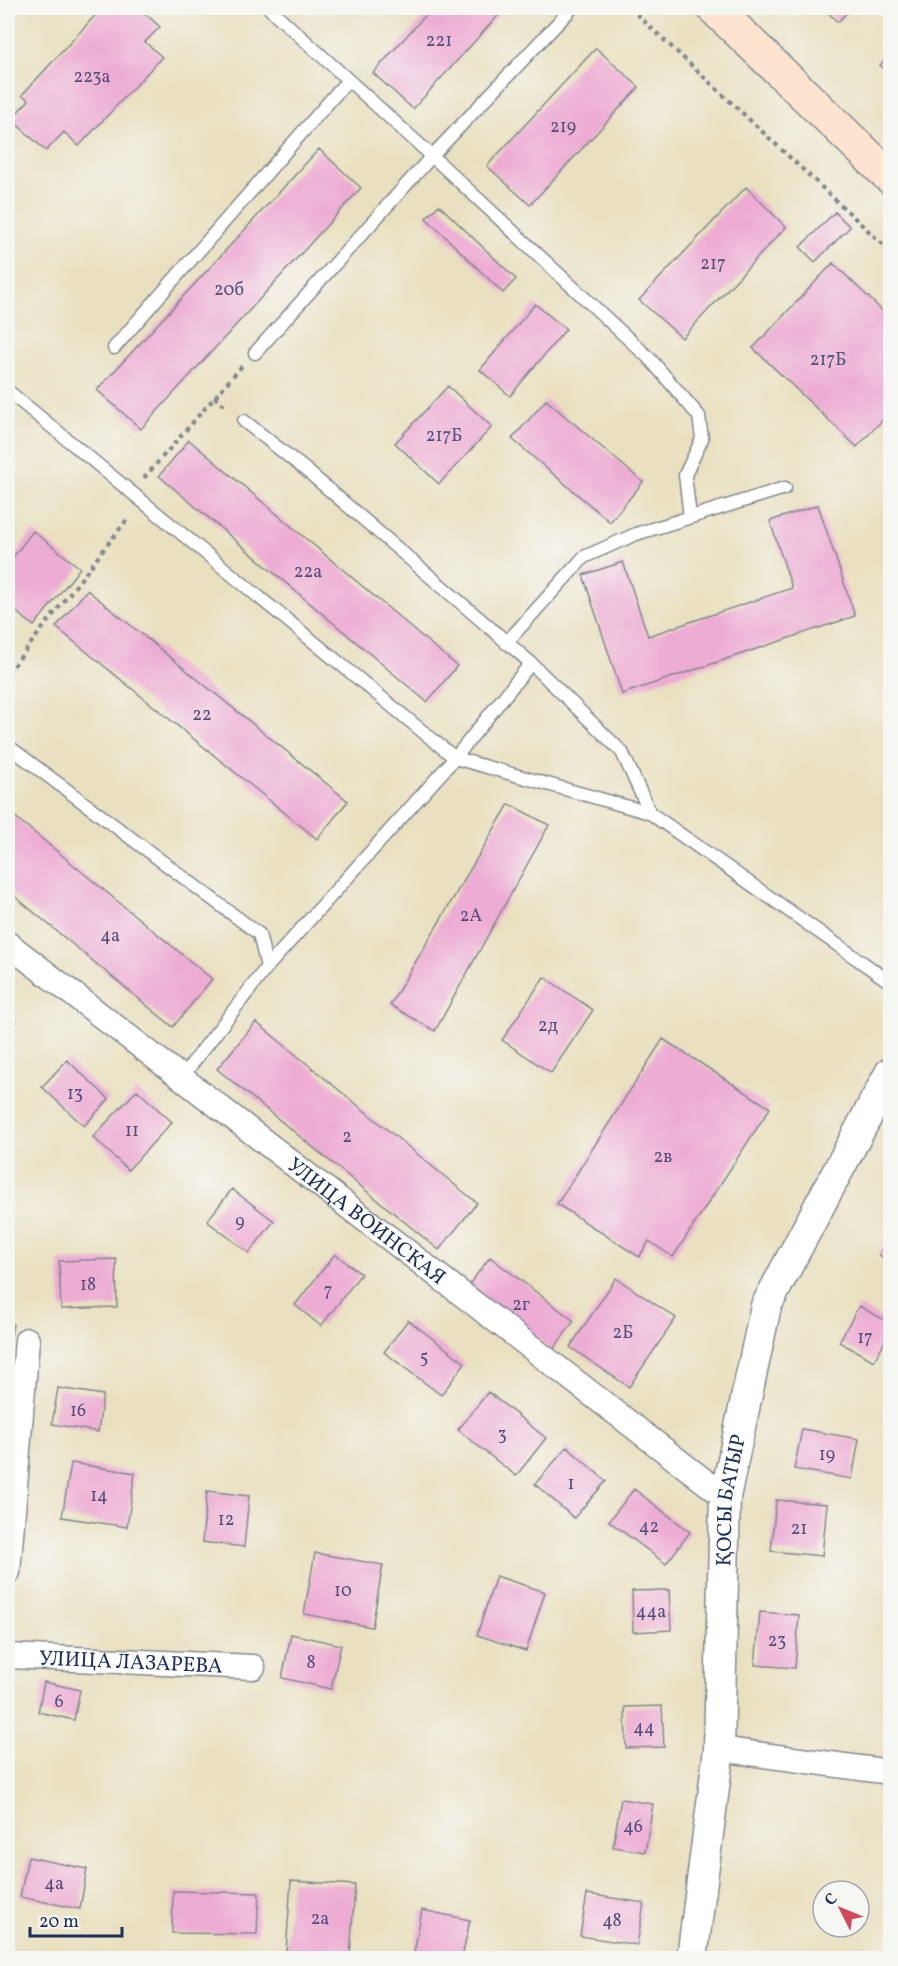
<svg xmlns="http://www.w3.org/2000/svg" width="898" height="1966" viewBox="0 0 898 1966" font-family="Vollkorn,serif">
  <style>
    .building { fill: #edacd3 }
    .lines { fill: none; stroke-linecap: round; stroke-linejoin: round }
    .service-casing { stroke: #82888e; stroke-width: 15 }
    .minor-casing { stroke: #82888e; stroke-width: 27 }
    .tertiary-casing { stroke: #82888e; stroke-width: 33 }
    .secondary-casing { stroke: #82888e; stroke-width: 36 }
    .path { stroke: #82888e; stroke-width: 4; stroke-dasharray: 4.5 4.5; stroke-linecap: butt }
    .service { stroke: #fff; stroke-width: 12 }
    .minor { stroke: #fff; stroke-width: 24 }
    .tertiary { stroke: #fff; stroke-width: 30 }
    .secondary { stroke: #fde4d0; stroke-width: 33 }
    .labels { text-anchor: middle; stroke-width: 6; stroke-linejoin: round; paint-order: stroke }
    .number-label { font-size: 18px; fill: #504e7b }
    .street-label { font-size: 21px; fill: #1b2f5e; stroke: #f6f6f2 }
  </style>
  <rect width="100%" height="100%" fill="#f6f6f2"/>
  <filter id="ink" filterUnits="userSpaceOnUse"><feTurbulence type="fractalNoise" baseFrequency=".0167" numOctaves="2"/><feDisplacementMap in="SourceGraphic" scale="12" xChannelSelector="R" yChannelSelector="G"/><feConvolveMatrix kernelMatrix="1 2 1 2 8 2 1 2 1" color-interpolation-filters="sRGB"/></filter>
  <filter id="wash" filterUnits="userSpaceOnUse"><feTurbulence type="fractalNoise" baseFrequency=".008" numOctaves="4" result="noise"/><feDisplacementMap in="SourceGraphic" scale="24" xChannelSelector="R" yChannelSelector="G"/><feGaussianBlur stdDeviation="1.35" result="paint"/><feColorMatrix in="noise" values="0 0 0 0 0 0 0 0 0 0 0 0 0 0 0 0 0 1.4 0 .05"/><feComposite in="paint" operator="in"/></filter>
  <g filter="url(#wash)">
    <rect width="100%" height="100%" fill="#e9e0bf"/>
    <g id="blocks">
      <path class="building" d="M 102,8 L 139,8 L 160,27 L 145,42 L 162,57 L 79,146 L 64,132 L 46,151 L 11,119 L 29,100 L 22,95 Z
        M 432,8 L 505,8 L 413,109 L 373,73 Z
        M 823,8 L 851,8 L 838,22 Z
        M 596,48 L 639,87 L 530,205 L 487,166 Z
        M 890,54 L 890,75 L 880,65 Z
        M 319,149 L 361,188 L 141,429 L 97,390 Z
        M 746,187 L 786,227 L 682,338 L 639,300 Z
        M 439,205 L 516,279 L 503,293 L 426,218 Z
        M 835,212 L 850,227 L 815,262 L 800,247 Z
        M 833,263 L 890,318 L 890,412 L 857,447 L 753,348 Z
        M 535,304 L 566,329 L 510,396 L 480,370 Z
        M 448,386 L 492,427 L 439,484 L 395,443 Z
        M 546,400 L 643,482 L 610,522 L 512,439 Z
        M 189,440 L 457,666 L 427,702 L 159,476 Z
        M 818,505 L 855,616 L 622,694 L 583,575 L 623,562 L 648,636 L 792,588 L 770,521 Z
        M 33,531 L 80,568 L 34,626 L 8,605 L 8,564 Z
        M 87,590 L 348,801 L 317,839 L 56,627 Z
        M 509,804 L 549,825 L 435,1031 L 390,1005 Z
        M 8,811 L 212,979 L 173,1027 L 8,891 Z
        M 544,977 L 593,1010 L 551,1073 L 502,1040 Z
        M 8,1013 L 16,1022 L 8,1030 Z
        M 256,1022 L 477,1203 L 439,1250 L 217,1069 Z
        M 663,1039 L 770,1108 L 673,1257 L 649,1241 L 639,1257 L 557,1204 Z
        M 67,1060 L 109,1099 L 84,1126 L 42,1087 Z
        M 137,1090 L 172,1122 L 128,1170 L 93,1137 Z
        M 232,1189 L 274,1221 L 249,1253 L 207,1221 Z
        M 890,1233 L 890,1261 L 879,1255 Z
        M 335,1254 L 361,1274 L 321,1326 L 295,1305 Z
        M 490,1257 L 574,1321 L 552,1351 L 468,1286 Z
        M 116,1259 L 117,1307 L 61,1309 L 59,1261 Z
        M 616,1278 L 676,1318 L 629,1387 L 570,1347 Z
        M 859,1306 L 890,1323 L 890,1332 L 874,1361 L 839,1342 Z
        M 408,1320 L 465,1363 L 441,1395 L 384,1352 Z
        M 8,1323 L 13,1324 L 9,1350 L 8,1349 Z
        M 58,1388 L 103,1395 L 98,1432 L 52,1424 Z
        M 488,1392 L 546,1438 L 516,1476 L 458,1430 Z
        M 802,1429 L 859,1439 L 852,1479 L 794,1469 Z
        M 567,1447 L 606,1481 L 574,1518 L 535,1484 Z
        M 71,1463 L 135,1473 L 127,1527 L 62,1517 Z
        M 634,1489 L 690,1532 L 666,1564 L 609,1521 Z
        M 207,1491 L 249,1496 L 244,1547 L 202,1542 Z
        M 776,1500 L 827,1504 L 822,1556 L 771,1551 Z
        M 315,1553 L 383,1565 L 372,1627 L 304,1614 Z
        M 496,1576 L 545,1592 L 526,1651 L 477,1635 Z
        M 669,1590 L 671,1630 L 633,1632 L 632,1591 Z
        M 760,1612 L 799,1615 L 795,1668 L 755,1665 Z
        M 291,1634 L 341,1645 L 331,1689 L 282,1678 Z
        M 44,1682 L 80,1690 L 74,1720 L 38,1712 Z
        M 662,1706 L 664,1747 L 626,1748 L 625,1707 Z
        M 621,1799 L 653,1804 L 645,1852 L 613,1847 Z
        M 28,1857 L 87,1869 L 80,1909 L 20,1897 Z
        M 291,1881 L 355,1885 L 350,1956 L 286,1952 Z
        M 173,1891 L 259,1893 L 257,1934 L 172,1933 Z
        M 587,1894 L 644,1903 L 637,1945 L 580,1936 Z
        M 422,1910 L 470,1920 L 462,1958 L 440,1958 L 414,1953 Z"/>
    </g>
  </g>
  <g filter="url(#ink)">
    <use href="#blocks" fill-opacity="0" stroke="#82888e" stroke-width="1.5"/>
    <g class="lines">
      <defs>
        <path id="service" d="M 269,8 L 432,156 L 650,359 L 699,416 L 702,439 L 685,475 L 690,517
          M 114,348 L 348,80
          M 255,353 L 432,156 L 572,8
          M 8,391 L 455,758 L 650,813 L 890,982
          M 244,421 L 306,470 L 531,663 L 622,752 L 650,813
          M 506,643 L 584,557 L 636,534 L 785,488
          M 8,746 L 259,934 L 267,967 L 181,1078
          M 267,967 L 455,758 L 531,663"/>
        <g id="minor">
          <path id="s1" d="M 8,944 L 725,1497"/>
          <path d="M 8,1572 L 27,1340"/>
          <path id="s2" d="M 8,1656 L 253,1667"/>
          <path d="M 719,1749 L 890,1772"/>
        </g>
        <g id="tertiary">
          <path id="s3" d="M 692,1958 L 719,1749 L 725,1497 L 766,1306 L 890,1073"/>
        </g>
        <path id="secondary" d="M 714,8 L 890,177"/>
      </defs>
      <use href="#service" class="service-casing"/>
      <use href="#minor" class="minor-casing"/>
      <use href="#tertiary" class="tertiary-casing"/>
      <use href="#secondary" class="secondary-casing"/>
      <path class="path" d="M 630,8 L 890,251
        M 214,397 L 228,408
        M 144,478 L 242,366
        M 8,673 L 129,517"/>
      <use href="#service" class="service"/>
      <use href="#minor" class="minor"/>
      <use href="#tertiary" class="tertiary"/>
      <use href="#secondary" class="secondary"/>
    </g>
  </g>
  <g class="labels">
    <g class="number-label">
      <text x="439" y="46">221</text>
      <text x="92" y="82">223а</text>
      <text x="563" y="132">219</text>
      <text x="713" y="269">217</text>
      <text x="229" y="295">20б</text>
      <text x="828" y="365">217Б</text>
      <text x="444" y="441">217Б</text>
      <text x="308" y="577">22а</text>
      <text x="202" y="720">22</text>
      <text x="471" y="921">2А</text>
      <text x="110" y="941">4а</text>
      <text x="548" y="1031">2д</text>
      <text x="75" y="1099">13</text>
      <text x="132" y="1136">11</text>
      <text x="347" y="1142">2</text>
      <text x="663" y="1162">2в</text>
      <text x="240" y="1227">9</text>
      <text x="88" y="1290">18</text>
      <text x="328" y="1296">7</text>
      <text x="521" y="1310">2г</text>
      <text x="623" y="1338">2Б</text>
      <text x="865" y="1343">17</text>
      <text x="424" y="1363">5</text>
      <text x="78" y="1416">16</text>
      <text x="502" y="1440">3</text>
      <text x="827" y="1460">19</text>
      <text x="571" y="1489">1</text>
      <text x="99" y="1501">14</text>
      <text x="226" y="1525">12</text>
      <text x="649" y="1532">42</text>
      <text x="799" y="1534">21</text>
      <text x="343" y="1596">10</text>
      <text x="651" y="1617">44а</text>
      <text x="777" y="1646">23</text>
      <text x="311" y="1668">8</text>
      <text x="59" y="1707">6</text>
      <text x="644" y="1733">44</text>
      <text x="633" y="1832">46</text>
      <text x="54" y="1889">4а</text>
      <text x="320" y="1924">2а</text>
      <text x="612" y="1926">48</text>
    </g>
    <g class="street-label">
      <text dy="7" stroke="none"><textPath href="#s1" startOffset="453">УЛИЦА ВОИНСКАЯ</textPath></text>
      <text dy="7" stroke="none"><textPath href="#s3" startOffset="460">ҚОСЫ БАТЫР</textPath></text>
      <text dy="7" stroke="none"><textPath href="#s2" startOffset="123">УЛИЦА ЛАЗАРЕВА</textPath></text>
    </g>
  </g>
  <rect width="898" height="1966" fill="none" stroke="#f6f6f2" stroke-width="30"/>
  <g transform="translate(841 1909) rotate(313)"><circle r="28" fill="#f6f6f2" stroke="#9ea6b7" stroke-width="1.5"/>
  <path d="M0-4.5L10 22L0 15L-10 22Z" fill="#d1495b"/>
  <text y="-9" font-size="16" font-weight="bold" text-anchor="middle" fill="#1b2f5e">С</text>
  </g>
  <path d="M30 1927v9h92v-9" fill="none" stroke="#1b2f5e" stroke-width="3"/>
  <text x="39" y="1927" font-size="18" fill="#1b2f5e" stroke="#f6f6f2" stroke-width="4.5" paint-order="stroke">20 m</text>
</svg>
